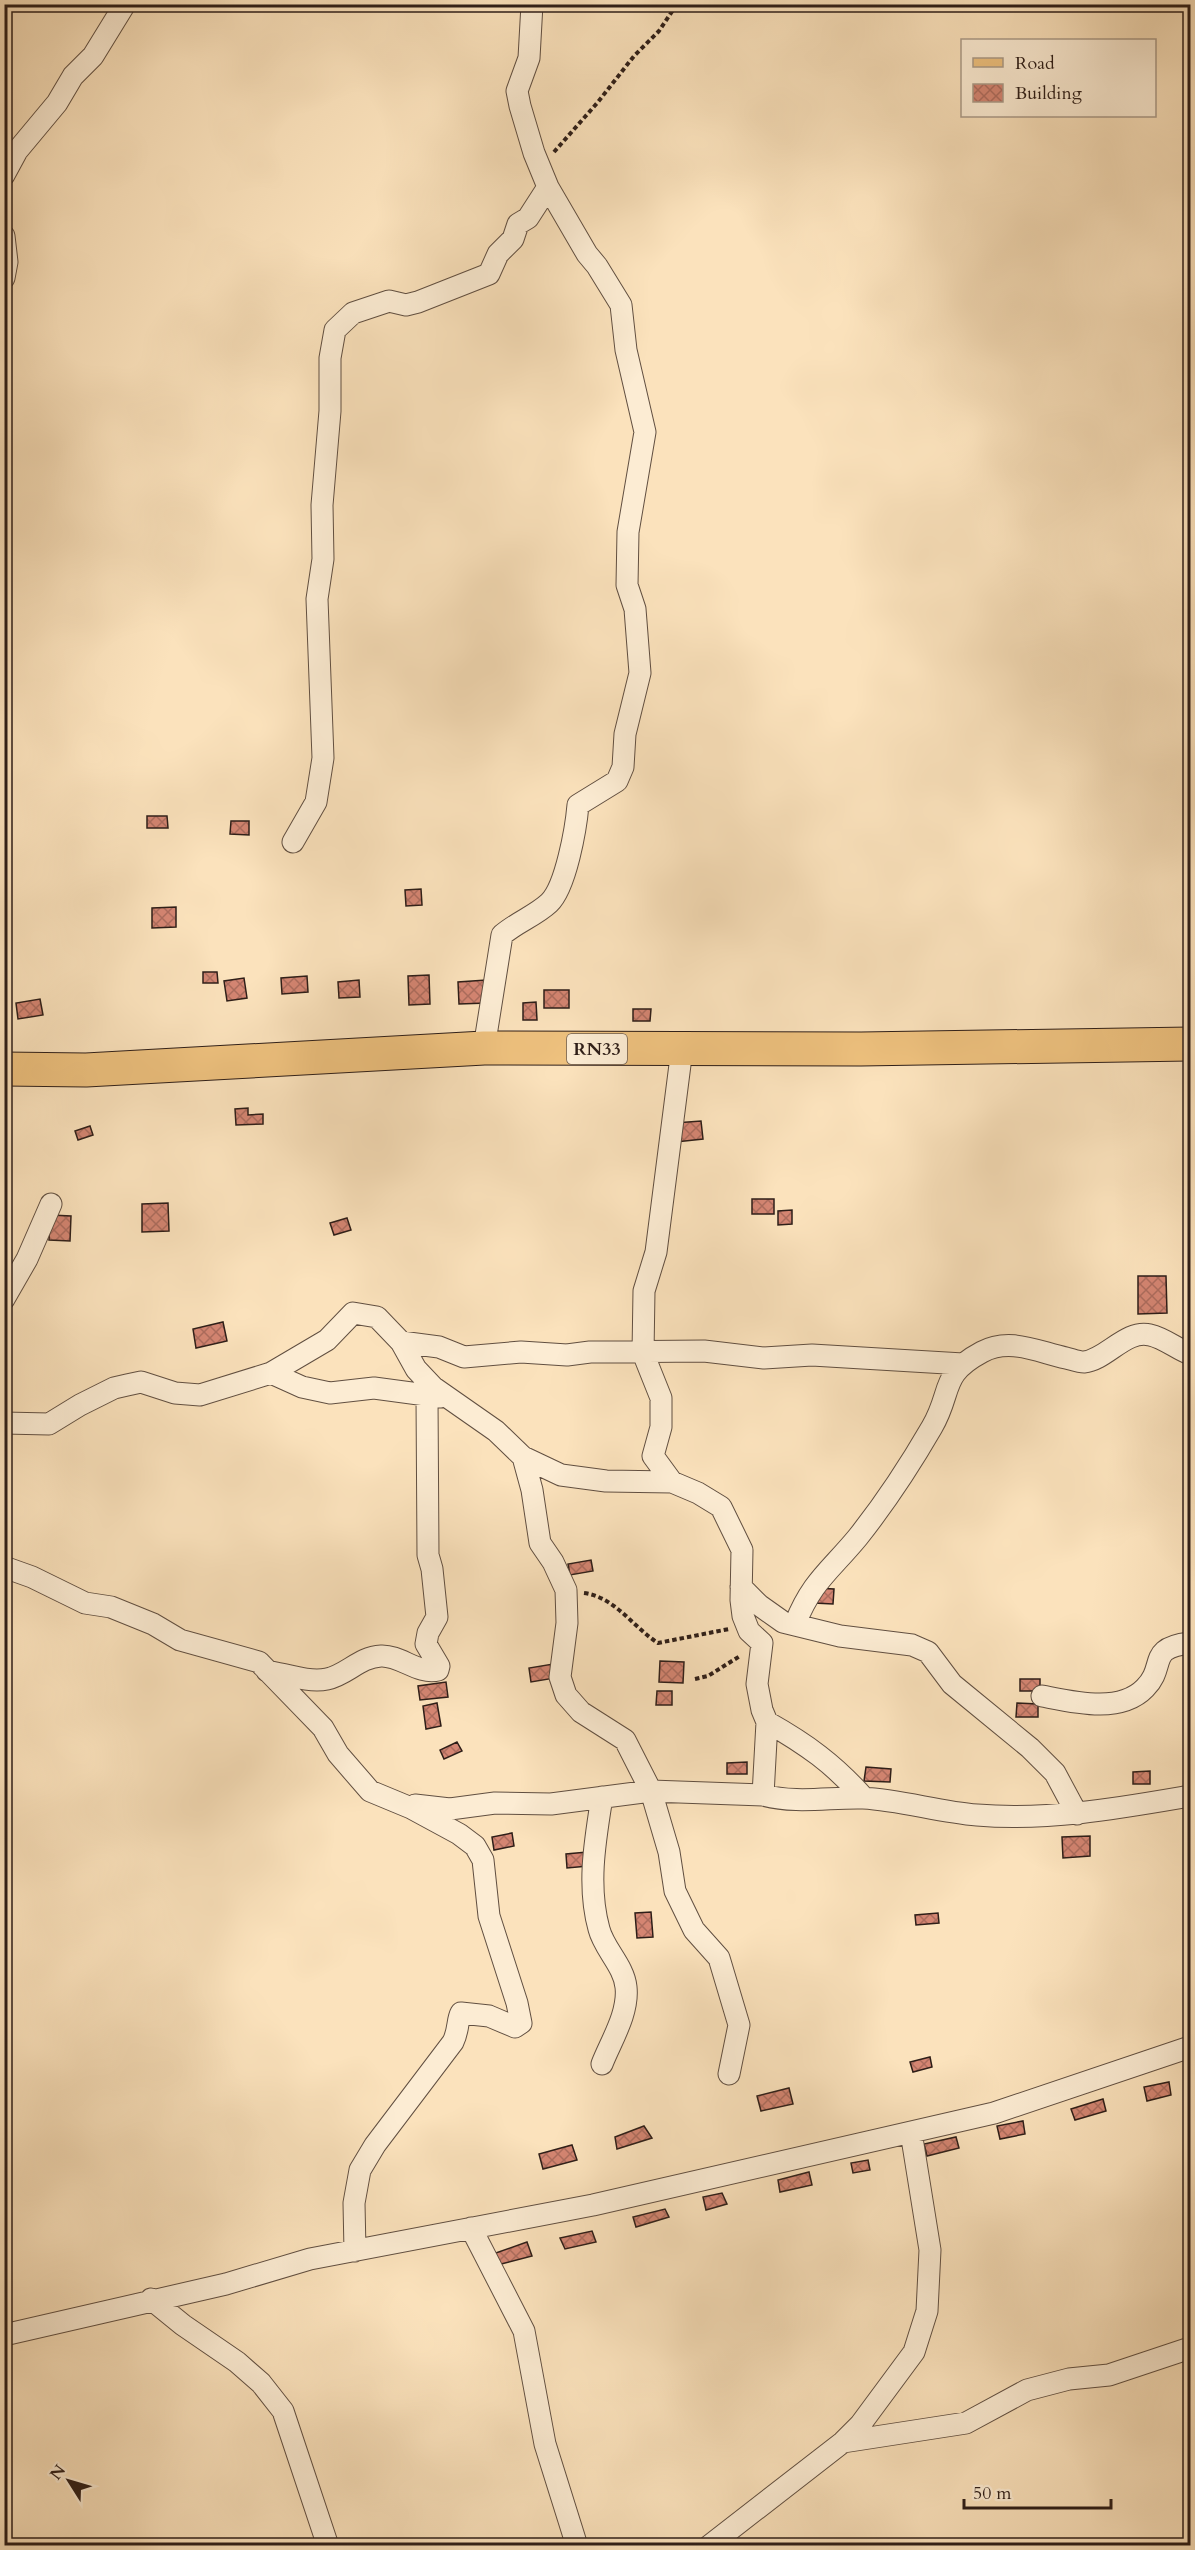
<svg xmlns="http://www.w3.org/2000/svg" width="1195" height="2550" viewBox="0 0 1195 2550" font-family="Cardo,serif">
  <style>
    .building { fill: url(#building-cross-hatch); stroke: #2e1e18; stroke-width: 1.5 }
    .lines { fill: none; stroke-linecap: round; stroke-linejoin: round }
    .minor-casing { stroke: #614f41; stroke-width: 23 }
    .primary-casing { stroke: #2e1e18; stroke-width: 35 }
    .path { stroke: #2e1e18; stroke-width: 4; stroke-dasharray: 4.5 3; stroke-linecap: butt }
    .minor { stroke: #fcecd3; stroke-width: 21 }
    .primary { stroke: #eec17e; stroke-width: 33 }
    .labels { text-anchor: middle; stroke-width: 5; stroke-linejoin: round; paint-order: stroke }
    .shield { fill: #fcecd3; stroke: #6c5c50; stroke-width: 1.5 }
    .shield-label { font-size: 18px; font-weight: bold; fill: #2e1e18 }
  </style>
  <defs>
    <pattern id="building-cross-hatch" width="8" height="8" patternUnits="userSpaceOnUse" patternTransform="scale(1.5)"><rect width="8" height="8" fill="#d48572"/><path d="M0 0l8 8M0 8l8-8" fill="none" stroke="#ac6c5d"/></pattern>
  </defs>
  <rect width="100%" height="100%" fill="#fbe2bc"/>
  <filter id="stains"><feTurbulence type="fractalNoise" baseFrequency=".00333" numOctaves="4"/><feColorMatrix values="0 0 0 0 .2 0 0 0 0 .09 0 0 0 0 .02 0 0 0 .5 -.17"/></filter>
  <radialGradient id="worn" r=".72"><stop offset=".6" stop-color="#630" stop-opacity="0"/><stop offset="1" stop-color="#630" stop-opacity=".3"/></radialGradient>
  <path class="building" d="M 147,816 L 167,816 L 168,828 L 147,828 Z
    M 231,821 L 249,821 L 249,835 L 230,834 Z
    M 421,889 L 422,905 L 406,906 L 405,890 Z
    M 176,907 L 176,927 L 152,928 L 152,908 Z
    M 203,972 L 217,972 L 218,983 L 203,983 Z
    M 429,975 L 430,1004 L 409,1005 L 408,976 Z
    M 307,976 L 308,992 L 282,994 L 281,978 Z
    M 244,978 L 247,998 L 227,1001 L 224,981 Z
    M 359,980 L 360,997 L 339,998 L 338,982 Z
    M 486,980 L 487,1003 L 459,1004 L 458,982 Z
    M 544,990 L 569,990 L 569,1008 L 544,1008 Z
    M 40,999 L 43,1015 L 18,1019 L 16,1003 Z
    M 536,1002 L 537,1020 L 523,1020 L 523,1003 Z
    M 633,1009 L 651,1009 L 650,1021 L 633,1021 Z
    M 248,1108 L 248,1115 L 263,1114 L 263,1124 L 236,1125 L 235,1109 Z
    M 701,1121 L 703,1139 L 676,1142 L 675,1123 Z
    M 90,1126 L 93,1135 L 78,1140 L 75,1131 Z
    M 752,1199 L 774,1199 L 774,1214 L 752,1214 Z
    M 168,1203 L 169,1231 L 142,1232 L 142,1204 Z
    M 792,1210 L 792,1224 L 778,1225 L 778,1211 Z
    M 50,1215 L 71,1216 L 70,1241 L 49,1240 Z
    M 347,1218 L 351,1230 L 334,1235 L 330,1223 Z
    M 1138,1276 L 1166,1276 L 1167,1313 L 1138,1314 Z
    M 223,1322 L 227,1341 L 196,1348 L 193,1329 Z
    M 591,1560 L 593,1571 L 570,1575 L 568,1564 Z
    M 815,1588 L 834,1589 L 833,1604 L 814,1603 Z
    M 660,1661 L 684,1662 L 683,1683 L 659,1682 Z
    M 553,1664 L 555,1678 L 531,1682 L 529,1668 Z
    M 1020,1679 L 1040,1679 L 1040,1691 L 1020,1691 Z
    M 446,1682 L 448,1697 L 420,1700 L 418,1686 Z
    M 657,1691 L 672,1691 L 672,1705 L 656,1705 Z
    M 437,1703 L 441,1726 L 426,1729 L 423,1706 Z
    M 1017,1703 L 1038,1704 L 1038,1717 L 1016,1717 Z
    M 457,1742 L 462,1751 L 444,1759 L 440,1750 Z
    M 747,1762 L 747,1774 L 727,1774 L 727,1763 Z
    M 866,1767 L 891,1769 L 890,1782 L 864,1781 Z
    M 1150,1771 L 1150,1784 L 1133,1784 L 1133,1772 Z
    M 512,1833 L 514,1846 L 494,1850 L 492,1837 Z
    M 1090,1836 L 1090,1856 L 1063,1858 L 1062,1837 Z
    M 587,1852 L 588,1866 L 567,1868 L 566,1854 Z
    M 651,1912 L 653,1937 L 637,1938 L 635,1913 Z
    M 938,1913 L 939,1923 L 916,1925 L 915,1915 Z
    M 930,2057 L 932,2067 L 913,2072 L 910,2062 Z
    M 1169,2082 L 1171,2095 L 1147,2101 L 1144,2087 Z
    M 789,2088 L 793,2104 L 761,2111 L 757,2096 Z
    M 1103,2099 L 1106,2111 L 1075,2120 L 1071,2109 Z
    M 1023,2121 L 1025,2134 L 1000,2139 L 997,2126 Z
    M 644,2126 L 652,2138 L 617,2149 L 615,2137 Z
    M 956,2137 L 959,2148 L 927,2156 L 924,2144 Z
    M 572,2145 L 577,2160 L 543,2169 L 539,2154 Z
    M 868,2160 L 870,2170 L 853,2173 L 851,2163 Z
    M 809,2172 L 812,2185 L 780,2192 L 778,2180 Z
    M 722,2193 L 727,2204 L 706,2210 L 703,2197 Z
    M 665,2209 L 669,2217 L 636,2227 L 633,2217 Z
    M 592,2231 L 596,2242 L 565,2249 L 560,2238 Z
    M 527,2242 L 532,2256 L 497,2265 L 493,2254 Z"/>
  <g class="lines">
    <defs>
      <path id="minor" d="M 4,175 L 17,151 L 57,103 L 73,76 L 93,56 L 125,4
        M 4,236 L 7,262 L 4,278
        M 293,842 L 316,802 L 323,758 L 317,599 L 323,559 L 322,505 L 330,411 L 330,358 L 335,330 L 353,313 L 389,301 L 406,305 L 418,302 L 489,274 L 498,254 L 513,239 L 518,224 L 528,218 L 548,187
        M 484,1048 L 502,935 C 517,922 535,916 549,903 C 566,887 576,828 578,805 L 617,781 L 623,767 L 625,734 L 640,673 L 635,609 L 627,585 L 628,532 L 645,432 L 626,350 L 621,305 L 597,266 L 587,254 L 548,187 L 534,153 L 520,106 L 517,91 L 529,58 L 532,4
        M 4,1299 L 27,1259 L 51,1204
        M 401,1342 L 439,1347 L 464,1357 L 521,1352 L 567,1355 L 590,1352 L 704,1351 L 764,1358 L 812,1355 L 963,1364
        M 271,1373 L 302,1387 L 330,1393 L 374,1388 L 441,1397
        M 4,1423 L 49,1424 L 80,1405 L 114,1388 L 127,1385 L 141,1382 L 175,1393 L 200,1395 L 271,1373 L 327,1340 L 353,1313 L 377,1317 L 401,1342 L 416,1369 L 433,1387 L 496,1431 L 523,1457 L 561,1475 L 606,1481 L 672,1482 L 698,1493 L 721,1507 L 742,1550 L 741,1600 L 743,1616 L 749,1631 L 762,1643 L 757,1684 L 762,1710 L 767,1722 L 763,1795
        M 523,1457 L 532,1490 L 540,1543 L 553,1562 L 566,1590 L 567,1623 L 560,1677 L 566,1695 L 581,1712 L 625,1740 L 651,1791 L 669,1852 L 675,1891 L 694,1930 L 719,1958 L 739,2025 L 729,2074
        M 672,1482 L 653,1456 L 661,1427 L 661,1398 L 643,1353 L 644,1291 L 656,1252 L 682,1049
        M 4,1567 L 32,1577 L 85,1603 L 111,1607 L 153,1624 L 180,1640 L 259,1662 L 323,1728 L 338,1754 L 370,1791 L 411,1808 L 459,1834 L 475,1846 L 483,1860 L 489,1916 L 517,2003 L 521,2023 L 515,2027 L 489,2016 L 461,2013 C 457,2020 459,2030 453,2042 L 375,2145 L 360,2170 L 354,2203 L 355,2251
        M 741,1587 L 759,1605 L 783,1622 L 840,1636 L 912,1645 L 928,1652 L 952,1684 L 1030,1748 L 1055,1773 L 1077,1814
        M 795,1624 C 812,1581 830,1571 858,1537 C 885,1503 910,1465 932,1427 C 953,1391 939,1375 982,1352 C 1010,1337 1038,1352 1066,1358 C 1071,1359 1078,1362 1084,1362 C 1106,1360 1126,1329 1150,1335 C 1164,1338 1177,1349 1190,1354
        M 267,1671 C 285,1674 309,1683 327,1679 C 347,1675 359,1657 381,1656 C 400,1655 419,1675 438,1670 L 439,1666 L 426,1644 L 428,1633 L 437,1617 L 432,1569 L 428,1555 L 427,1397
        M 1042,1696 C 1073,1702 1120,1714 1145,1688 C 1167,1666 1146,1648 1190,1643
        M 767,1722 C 806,1744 834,1764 864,1798
        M 415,1805 L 450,1809 L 495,1803 L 551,1804 L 651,1791 L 763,1795 C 796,1804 830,1797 863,1798 C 901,1800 939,1812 977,1815 C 1049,1821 1120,1808 1190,1796
        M 602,2064 C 611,2041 629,2013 626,1987 C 624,1966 604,1949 599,1929 C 587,1886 595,1841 602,1797
        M 471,2228 L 524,2331 L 545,2444 L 577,2546
        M 151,2299 L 183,2325 L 237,2362 L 261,2383 L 283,2411 L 328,2546
        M 4,2335 L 226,2284 L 310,2259 L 593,2205 L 994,2113 L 1190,2047
        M 843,2442 L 966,2423 L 1027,2390 L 1069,2379 L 1109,2375 L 1190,2348
        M 709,2546 L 843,2442 L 860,2425 L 914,2352 L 927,2311 L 930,2250 L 911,2132"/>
      <path id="primary" d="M 4,1069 L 86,1070 L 484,1048 L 861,1049 L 1190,1044"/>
    </defs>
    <use href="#minor" class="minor-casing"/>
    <use href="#primary" class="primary-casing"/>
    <path class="path" d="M 554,152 L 598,102 L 634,56 L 659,31 L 677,4
      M 584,1593 C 615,1597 634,1628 658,1643 L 729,1629
      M 695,1679 L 708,1676 L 740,1656"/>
    <use href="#minor" class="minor"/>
    <use href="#primary" class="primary"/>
  </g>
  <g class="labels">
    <rect class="shield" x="567" y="1034" width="60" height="30" rx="4.5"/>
    <g class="shield-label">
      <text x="597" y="1055">RN33</text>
    </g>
  </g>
  <rect width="1195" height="2550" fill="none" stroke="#fbe2bc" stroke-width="24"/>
  <rect x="6" y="6" width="1183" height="2538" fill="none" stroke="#2e1e18" stroke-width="3"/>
  <rect x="12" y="12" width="1171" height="2526" fill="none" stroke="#2e1e18" stroke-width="1.5"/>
  <rect x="961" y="39" width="195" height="78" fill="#fcecd3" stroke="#aa9a88" stroke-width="1.5"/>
  <rect x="973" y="58" width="30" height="9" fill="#eec17e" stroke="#aa9a88" stroke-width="1.5"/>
  <text x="1015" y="69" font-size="18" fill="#2e1e18">Road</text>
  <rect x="973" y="84" width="30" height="18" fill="url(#building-cross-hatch)" stroke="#aa9a88" stroke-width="1.5"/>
  <text x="1015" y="99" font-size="18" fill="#2e1e18">Building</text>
  <g transform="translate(69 2481) rotate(307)" stroke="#fcecd3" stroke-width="4.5" paint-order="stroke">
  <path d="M0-4.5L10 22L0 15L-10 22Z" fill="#2e1e18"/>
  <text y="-9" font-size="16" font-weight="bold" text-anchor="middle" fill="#2e1e18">N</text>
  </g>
  <path d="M964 2499v9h147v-9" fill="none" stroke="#2e1e18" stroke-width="3"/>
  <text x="973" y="2499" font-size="18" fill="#2e1e18" stroke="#fcecd3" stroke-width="4.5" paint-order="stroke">50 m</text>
  <rect width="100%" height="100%" filter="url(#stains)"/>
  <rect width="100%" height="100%" fill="url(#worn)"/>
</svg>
